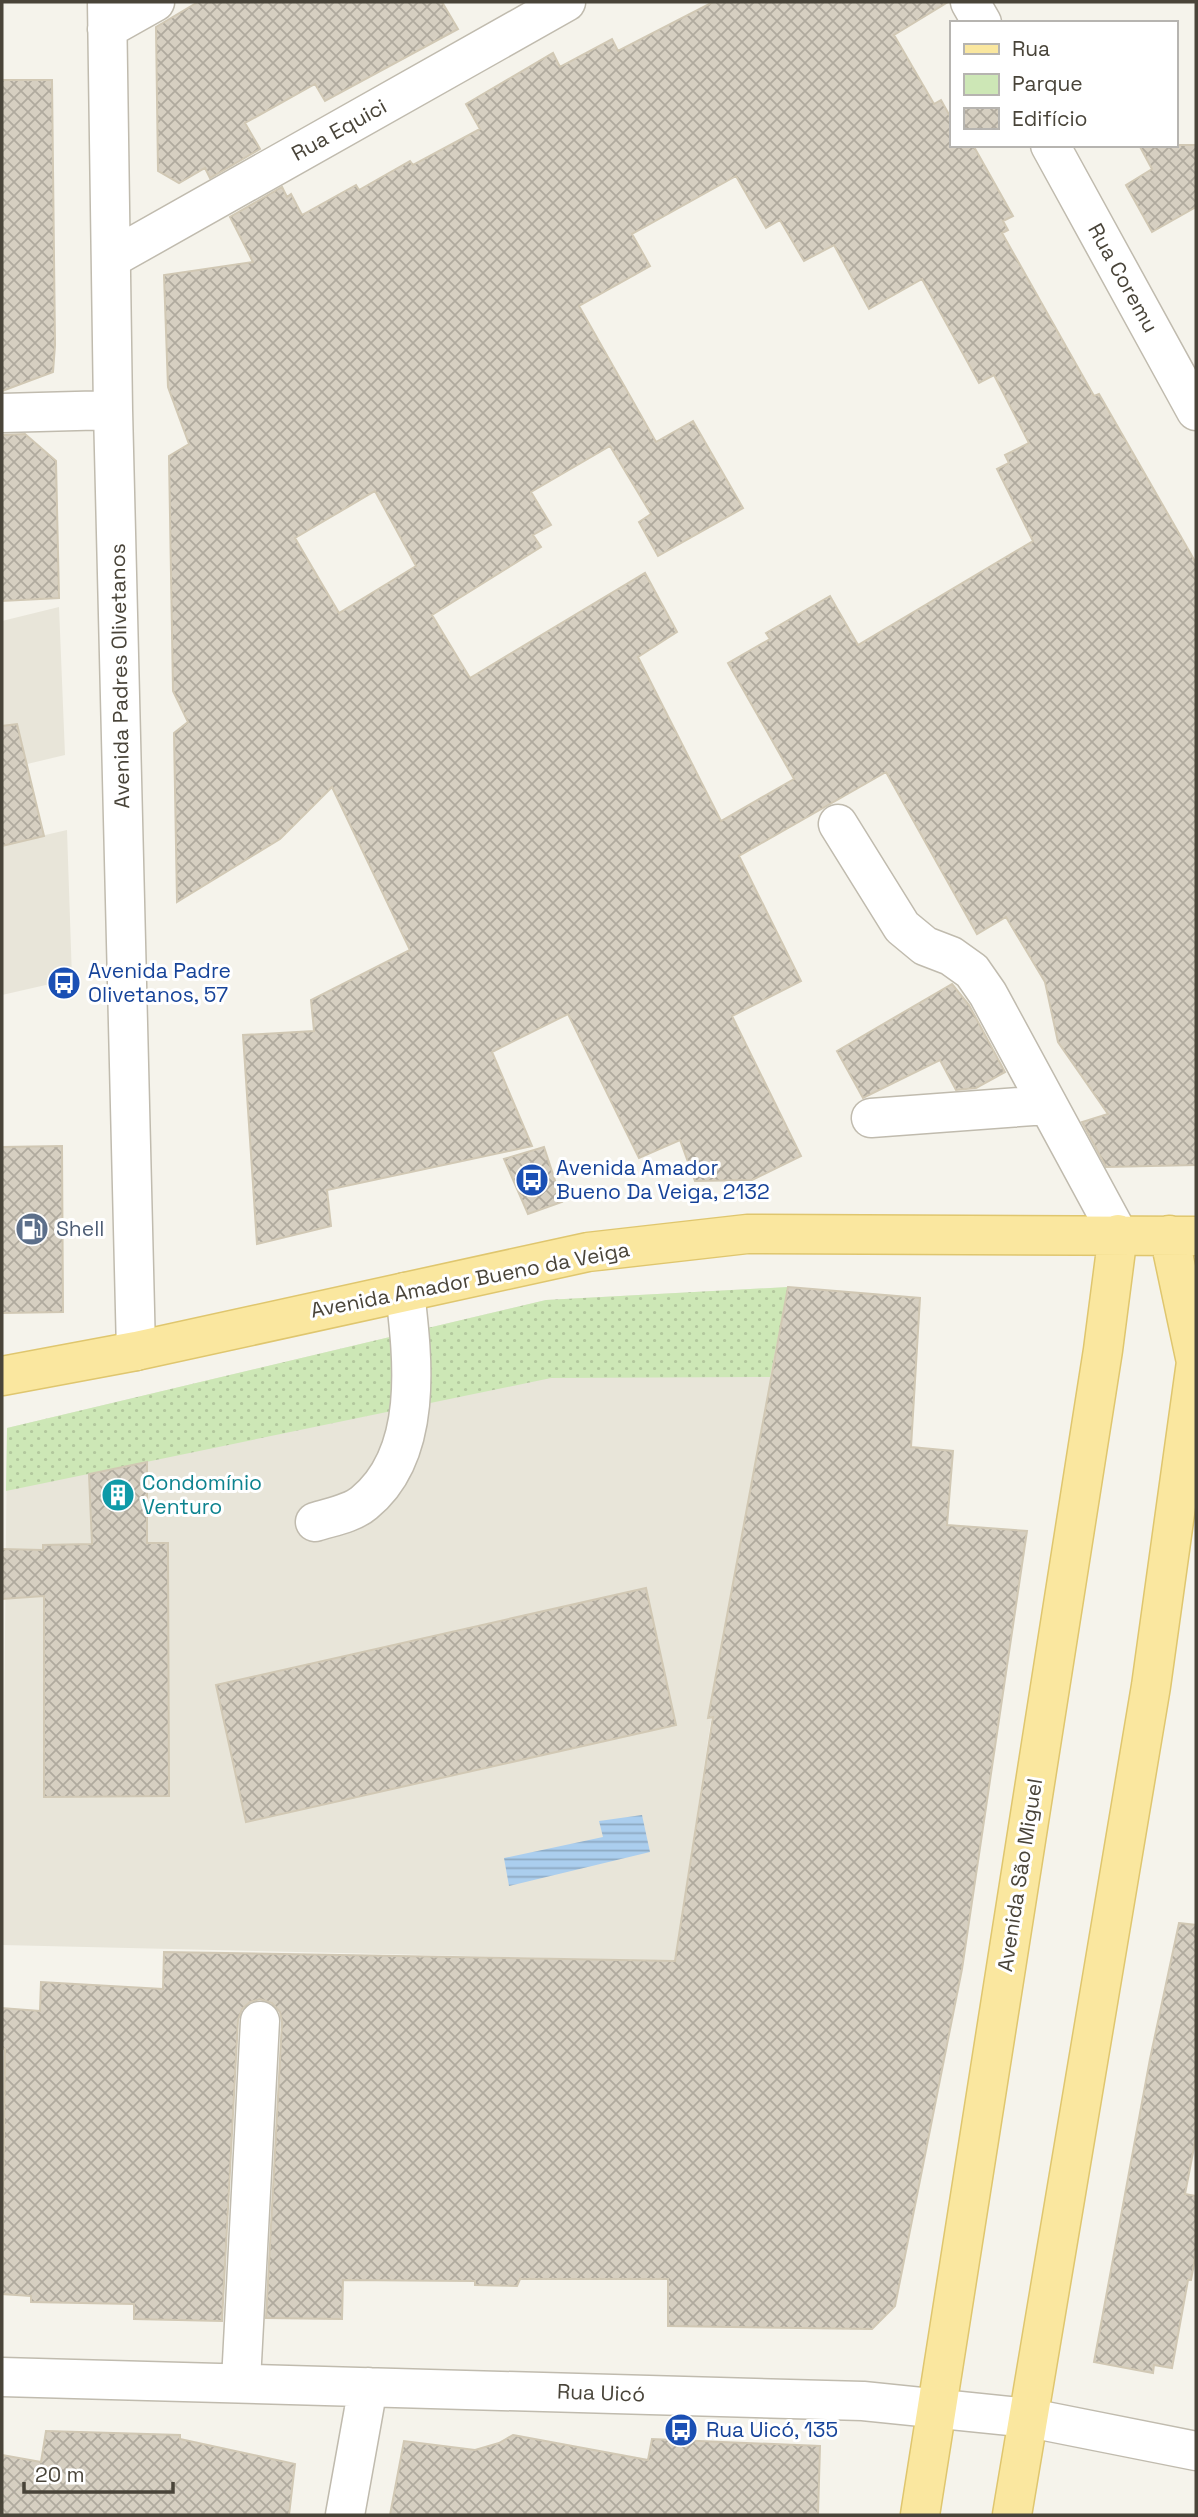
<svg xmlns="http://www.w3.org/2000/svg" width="1198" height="2517" viewBox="0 0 1198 2517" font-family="'Space Grotesk',sans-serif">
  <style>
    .residential { fill: #e8e5d9 }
    .green { fill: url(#green-dots) }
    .water { fill: url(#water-rules) }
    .building { fill: url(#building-cross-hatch); stroke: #d1c8b4; stroke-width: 2; fill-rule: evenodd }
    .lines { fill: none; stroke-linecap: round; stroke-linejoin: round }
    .minor-casing { stroke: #c0bbae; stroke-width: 41 }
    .major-casing { stroke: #dfc66e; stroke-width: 41 }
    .minor { stroke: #fff; stroke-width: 38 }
    .major { stroke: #fae79f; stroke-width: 38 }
    .labels { text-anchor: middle; stroke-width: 6; stroke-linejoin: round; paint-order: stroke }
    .street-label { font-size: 21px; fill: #494439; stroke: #fff }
    .transit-label { font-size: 21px; fill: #164399; stroke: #fff; text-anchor: start }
    .service-label { font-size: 21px; fill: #4e5e75; stroke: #fff; text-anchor: start }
    .culture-label { font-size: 21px; fill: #0d838f; stroke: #fff; text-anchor: start }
  </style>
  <defs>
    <pattern id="green-dots" width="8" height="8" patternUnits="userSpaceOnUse" patternTransform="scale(1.75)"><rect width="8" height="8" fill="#cde7b6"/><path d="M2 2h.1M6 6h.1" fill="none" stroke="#b2c79d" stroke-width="1.8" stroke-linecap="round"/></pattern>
    <pattern id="water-rules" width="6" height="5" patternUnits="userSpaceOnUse" patternTransform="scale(1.75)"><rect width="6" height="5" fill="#abceee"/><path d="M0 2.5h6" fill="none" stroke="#8da9c2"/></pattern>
    <pattern id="building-cross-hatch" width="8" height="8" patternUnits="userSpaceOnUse" patternTransform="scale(1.75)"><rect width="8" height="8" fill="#d6cfc1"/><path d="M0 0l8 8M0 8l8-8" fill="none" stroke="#b0aa9e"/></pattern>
  </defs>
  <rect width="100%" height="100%" fill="#f5f3eb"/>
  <path class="residential" d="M 59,607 L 65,755 L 2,770 L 2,621 Z
    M 67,830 L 72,979 L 2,995 L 2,845 Z
    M 788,1287 L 720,1660 L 675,1961 L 2,1945 L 7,1428 L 546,1300 Z"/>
  <path class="green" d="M 788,1287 L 770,1377 L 551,1378 L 6,1491 L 7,1428 L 546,1300 Z"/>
  <path class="water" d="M 642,1815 L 650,1852 L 509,1886 L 504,1858 L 603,1837 L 599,1821 Z"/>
  <path class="building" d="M 198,2 L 442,2 L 458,29 L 325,101 L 315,84 L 245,123 L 260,149 L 210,178 L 205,168 L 179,183 L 158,171 L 156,27 Z
    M 713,2 L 948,2 L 894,35 L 934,104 L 941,100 L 951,118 L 951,145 L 973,145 L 1013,216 L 1003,221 L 1008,230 L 1002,233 L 1094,396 L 1099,394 L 1196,563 L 1196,1165 L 1106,1167 L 1082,1122 L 1108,1114 L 1058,1042 L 1045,982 L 1006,917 L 977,934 L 886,772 L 739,856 L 801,981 L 732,1016 L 801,1156 L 752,1180 L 695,1181 L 680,1140 L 639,1158 L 568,1014 L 492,1052 L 532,1146 L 327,1190 L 331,1226 L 257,1244 L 243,1035 L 314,1031 L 311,1000 L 410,950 L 332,787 L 280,839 L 177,902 L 174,733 L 188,722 L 173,691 L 169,456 L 189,444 L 168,387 L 164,275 L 253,262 L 230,217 L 282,187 L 287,197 L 291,194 L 302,215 L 356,185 L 359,190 L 410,161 L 413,165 L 480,129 L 466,104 L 553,53 L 560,67 L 612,39 L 618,51 ZM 736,176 L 766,228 L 780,220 L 804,261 L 834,245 L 869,309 L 922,279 L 979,383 L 994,375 L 1029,443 L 1005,455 L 1009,463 L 997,469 L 1033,541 L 858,645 L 830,596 L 766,633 L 770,639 L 728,663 L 794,779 L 721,821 L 638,657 L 677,632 L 645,573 L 470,678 L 432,615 L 541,547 L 533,535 L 551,525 L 531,492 L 610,446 L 651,514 L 639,522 L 658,556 L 743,508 L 693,421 L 656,442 L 579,306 L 650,266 L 632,234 ZM 375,491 L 416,566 L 339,613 L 295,538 Z
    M 2,80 L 52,80 L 55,345 L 53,372 L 2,391 Z
    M 1139,145 L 1196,145 L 1196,207 L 1152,232 L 1126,185 L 1152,169 Z
    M 25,434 L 56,461 L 59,598 L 2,601 L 2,435 Z
    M 17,724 L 44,836 L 2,846 L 2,726 Z
    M 952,984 L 969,1005 L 1005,1072 L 976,1088 L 956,1090 L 940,1060 L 863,1098 L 837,1051 Z
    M 62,1146 L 63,1312 L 2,1313 L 2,1147 Z
    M 544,1147 L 562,1202 L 528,1214 L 504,1159 Z
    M 788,1287 L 920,1298 L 911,1447 L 953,1451 L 947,1525 L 1027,1531 L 962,1969 L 895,2306 L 872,2329 L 668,2326 L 668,2279 L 520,2279 L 517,2286 L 475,2285 L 475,2281 L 343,2280 L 342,2319 L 266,2318 L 282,2022 L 280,2012 L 272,2003 L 260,1999 L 250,2002 L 242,2009 L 238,2020 L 222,2321 L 134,2319 L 134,2304 L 31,2302 L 31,2296 L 2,2294 L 5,2049 L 2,2048 L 2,2008 L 40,2011 L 41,1982 L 163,1989 L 164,1952 L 675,1961 L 713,1717 L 708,1718 Z
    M 147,1462 L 147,1543 L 168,1543 L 169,1796 L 44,1797 L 44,1596 L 2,1599 L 2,1549 L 43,1550 L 43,1545 L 92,1544 L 89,1474 Z
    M 646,1588 L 676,1725 L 246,1822 L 216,1685 Z
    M 1179,1923 L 1196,1925 L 1196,2137 L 1185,2194 L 1196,2196 L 1196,2253 L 1191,2280 L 1188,2280 L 1172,2368 L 1154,2365 L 1153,2373 L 1094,2362 L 1150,2059 Z
    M 46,2431 L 180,2435 L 180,2439 L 295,2464 L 289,2515 L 2,2515 L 2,2455 L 41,2462 Z
    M 513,2435 L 648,2460 L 652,2439 L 820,2446 L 818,2515 L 390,2515 L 404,2441 L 475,2450 L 499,2443 Z"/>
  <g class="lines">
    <defs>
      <path id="minor" d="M 107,2 L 113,410 L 136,1351
        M 970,2 L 982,23
        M 107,29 L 155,2
        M 1050,145 L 1196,411
        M 112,258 L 566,2
        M 2,413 L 113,410
        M 838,824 L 902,927 L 925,946 L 951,956 L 972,971 L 988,994 L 1118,1234
        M 871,1118 L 1047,1105
        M 315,1522 C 330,1517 351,1514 364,1503 C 424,1454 413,1360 405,1292
        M 2,2377 L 863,2401 L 1030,2418 L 1196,2451
        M 241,2381 L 260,2021
        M 345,2515 L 368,2387"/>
      <path id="major" d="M 1169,1235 L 1196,1362
        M 2,1376 L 136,1351 L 588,1252 L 747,1234 L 1196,1236
        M 920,2515 L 1103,1350 L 1118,1234
        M 1012,2515 L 1151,1686 L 1196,1362"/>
    </defs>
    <use href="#minor" class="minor-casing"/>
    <use href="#major" class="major-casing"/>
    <use href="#minor" class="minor"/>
    <use href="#major" class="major"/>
  </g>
  <defs>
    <symbol id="bus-disc" viewBox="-11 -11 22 22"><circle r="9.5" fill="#1a4fb4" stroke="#fff"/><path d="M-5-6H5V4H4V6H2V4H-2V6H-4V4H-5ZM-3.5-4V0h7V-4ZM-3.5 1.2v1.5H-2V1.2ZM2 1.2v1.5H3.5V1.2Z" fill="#fff"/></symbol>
    <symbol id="fuel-disc" viewBox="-11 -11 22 22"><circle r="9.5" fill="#5c6f8a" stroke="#fff"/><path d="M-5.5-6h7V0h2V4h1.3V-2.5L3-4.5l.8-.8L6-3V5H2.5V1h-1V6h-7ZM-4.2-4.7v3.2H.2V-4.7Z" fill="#fff"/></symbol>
    <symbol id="building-disc" viewBox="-11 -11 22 22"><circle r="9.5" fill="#0f9aa8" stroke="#fff"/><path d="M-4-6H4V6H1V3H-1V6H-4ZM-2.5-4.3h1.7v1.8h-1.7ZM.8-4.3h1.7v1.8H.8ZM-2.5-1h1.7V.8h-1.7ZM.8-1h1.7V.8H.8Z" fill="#fff"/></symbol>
  </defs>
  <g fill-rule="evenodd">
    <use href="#bus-disc" x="45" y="964" width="38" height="38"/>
    <use href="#bus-disc" x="513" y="1161" width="38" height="38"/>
    <use href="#fuel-disc" x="13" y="1210" width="38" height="38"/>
    <use href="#building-disc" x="99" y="1476" width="38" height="38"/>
    <use href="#bus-disc" x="662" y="2411" width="38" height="38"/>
  </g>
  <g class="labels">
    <g class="street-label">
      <text transform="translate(339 130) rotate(-29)" y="7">Rua Equici</text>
      <text transform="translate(1123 278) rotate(61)" y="7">Rua Coremu</text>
      <text transform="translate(120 676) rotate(-91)" y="7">Avenida Padres Olivetanos</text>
      <text transform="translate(470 1280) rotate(-11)" y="7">Avenida Amador Bueno da Veiga</text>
      <text transform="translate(1020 1875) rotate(-81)" y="7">Avenida São Miguel</text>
      <text transform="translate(601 2393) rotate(2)" y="7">Rua Uicó</text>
    </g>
    <g class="transit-label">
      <text x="88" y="978">Avenida Padre<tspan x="88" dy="24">Olivetanos, 57</tspan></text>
      <text x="556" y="1175">Avenida Amador<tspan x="556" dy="24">Bueno Da Veiga, 2132</tspan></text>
      <text x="706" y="2437">Rua Uicó, 135</text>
    </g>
    <g class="service-label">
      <text x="56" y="1236">Shell</text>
    </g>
    <g class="culture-label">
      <text x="142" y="1490">Condomínio<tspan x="142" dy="24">Venturo</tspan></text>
    </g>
  </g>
  <rect width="1198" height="2517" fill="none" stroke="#494439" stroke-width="7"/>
  <rect x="950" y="21" width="228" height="126" fill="#ffffff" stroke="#b6b4b0" stroke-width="2"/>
  <rect x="964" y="44" width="35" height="10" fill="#fae79f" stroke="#b6b4b0" stroke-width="2"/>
  <text x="1012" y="56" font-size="21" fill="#494439">Rua</text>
  <rect x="964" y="74" width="35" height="21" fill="#cde7b6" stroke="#b6b4b0" stroke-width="2"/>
  <text x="1012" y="91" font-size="21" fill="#494439">Parque</text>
  <rect x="964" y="108" width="35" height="21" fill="url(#building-cross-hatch)" stroke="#b6b4b0" stroke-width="2"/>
  <text x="1012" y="126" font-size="21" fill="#494439">Edifício</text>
  <path d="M24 2482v10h149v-10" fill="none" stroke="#494439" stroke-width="3.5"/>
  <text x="35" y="2482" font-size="21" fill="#494439" stroke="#ffffff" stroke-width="5" paint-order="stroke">20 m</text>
</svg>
